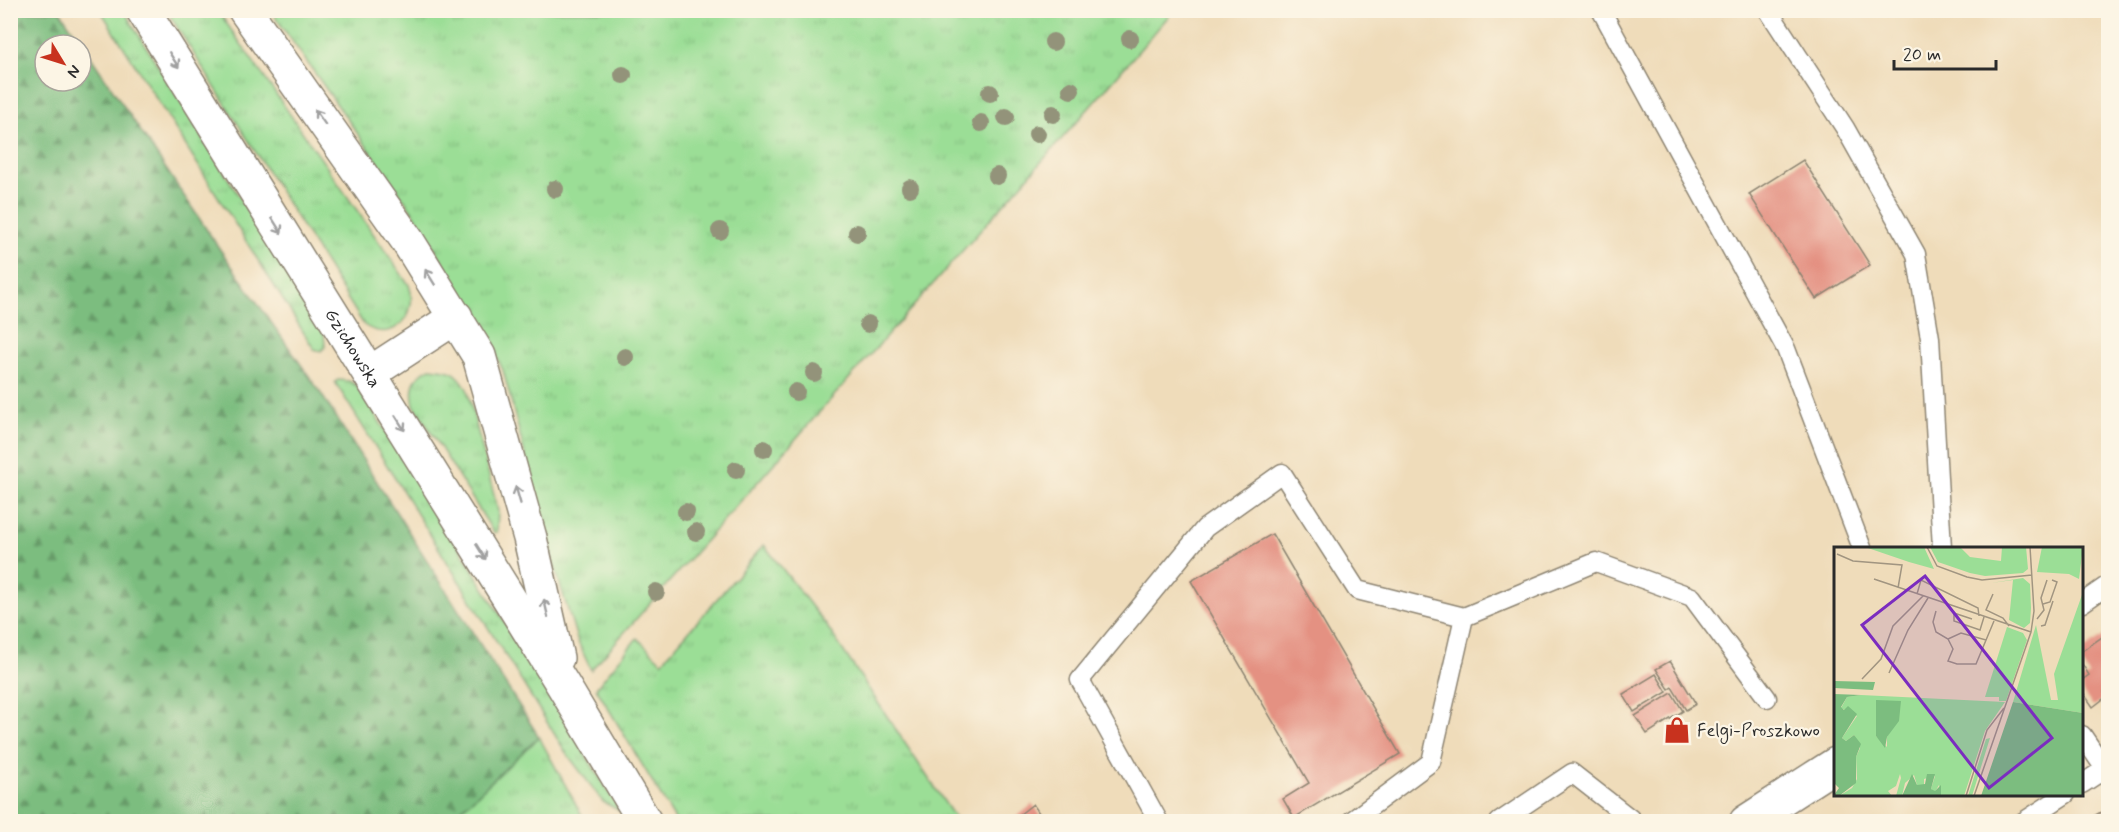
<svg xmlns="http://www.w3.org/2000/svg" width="2119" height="832" viewBox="0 0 2119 832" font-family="Mynerve,sans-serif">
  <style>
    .grass { fill: url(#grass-tufts); stroke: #638460; stroke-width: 1.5 }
    .forest { fill: url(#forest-firs); stroke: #547455; stroke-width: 1.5; fill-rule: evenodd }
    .building { fill: #e49182 }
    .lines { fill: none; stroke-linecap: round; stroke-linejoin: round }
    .service-casing { stroke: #8d8472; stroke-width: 21 }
    .minor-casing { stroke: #8d8472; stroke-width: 36 }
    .tertiary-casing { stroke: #8d8472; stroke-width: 36 }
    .service { stroke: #fff; stroke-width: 18 }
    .minor { stroke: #fff; stroke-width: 33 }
    .tertiary { stroke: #fff; stroke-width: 33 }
    .tree { fill: #93937a }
    .oneway { stroke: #a0a0a0 }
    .labels { text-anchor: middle; stroke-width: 4.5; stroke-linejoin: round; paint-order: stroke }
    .street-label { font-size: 18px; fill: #2b2b2b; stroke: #fcf5e5 }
    .poi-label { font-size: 18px; fill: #2b2b2b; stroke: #fcf5e5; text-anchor: start }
    .inset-road { fill: none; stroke: #a19581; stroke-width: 1.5 }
    .view { fill: #7b2cbf; fill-opacity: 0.15; stroke: #7b2cbf; stroke-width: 3 }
    .inset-edge { fill: none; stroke: #2b2b2b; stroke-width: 3 }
  </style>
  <defs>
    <pattern id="grass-tufts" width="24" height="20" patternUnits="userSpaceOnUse" patternTransform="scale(1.5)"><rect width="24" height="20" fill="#9bde96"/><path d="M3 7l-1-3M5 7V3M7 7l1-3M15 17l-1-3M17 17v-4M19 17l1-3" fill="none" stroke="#86bf81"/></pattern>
    <pattern id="forest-firs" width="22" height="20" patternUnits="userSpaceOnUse" patternTransform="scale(1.5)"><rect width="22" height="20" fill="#7cbd7f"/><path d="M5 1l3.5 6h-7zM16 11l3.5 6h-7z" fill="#669a68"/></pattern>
  </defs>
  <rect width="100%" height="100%" fill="#fcf5e5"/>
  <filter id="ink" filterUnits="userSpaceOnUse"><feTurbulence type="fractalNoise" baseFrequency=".0167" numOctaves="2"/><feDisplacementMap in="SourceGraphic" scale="12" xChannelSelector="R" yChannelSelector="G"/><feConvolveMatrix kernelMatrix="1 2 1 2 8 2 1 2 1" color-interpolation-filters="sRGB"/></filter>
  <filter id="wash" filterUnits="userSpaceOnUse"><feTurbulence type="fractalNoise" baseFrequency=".008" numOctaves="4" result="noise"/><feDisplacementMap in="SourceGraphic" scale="24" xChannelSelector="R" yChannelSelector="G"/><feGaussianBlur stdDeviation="1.35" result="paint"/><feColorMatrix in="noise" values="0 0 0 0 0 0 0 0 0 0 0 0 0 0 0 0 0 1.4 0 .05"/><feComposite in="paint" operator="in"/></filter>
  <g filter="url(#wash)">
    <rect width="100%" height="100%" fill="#efdcba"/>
    <path class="grass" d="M 101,11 L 124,11 L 324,333 L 325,347 L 321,351 L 314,349 Z
      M 167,11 L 218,11 L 409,285 C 420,315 392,345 364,325 Z
      M 271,11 L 1173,11 L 1104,91 L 591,670 L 578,642 L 553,562 L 503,370 L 485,333 L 415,215 Z
      M 430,368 C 450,370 457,370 467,389 L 498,511 L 497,532 L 494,533 L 414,405 C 410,388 413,376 430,368 Z
      M 338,380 L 349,381 L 356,385 L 427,495 L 620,811 L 603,802 L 565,751 L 335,382 Z
      M 764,545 L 826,625 L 957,821 L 676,821 L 596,688 L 637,638 L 662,662 Z
      M 539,737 L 585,821 L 449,821 Z"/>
    <path class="forest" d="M 10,11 L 60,11 L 221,251 L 318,389 L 539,737 L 449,821 L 11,821 ZM 45,45 L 81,45 L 81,81 L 45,81 Z"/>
    <g id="blocks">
      <path class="building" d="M 1803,160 L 1870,265 L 1816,299 L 1749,194 Z
        M 1272,534 L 1400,754 L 1294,818 L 1283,799 L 1309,783 L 1191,581 Z
        M 2108,633 L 2108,688 L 2104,692 L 2107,696 L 2093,707 L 2082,691 L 2082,680 L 2089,675 L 2082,664 L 2082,651 Z
        M 1670,661 L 1696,704 L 1686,710 L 1672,687 L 1669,689 L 1656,669 Z
        M 1656,674 L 1667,692 L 1634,712 L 1623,694 Z
        M 1672,693 L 1683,711 L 1647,734 L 1635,716 Z
        M 1033,804 L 1045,822 L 1010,822 Z
        M 2108,808 L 2108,822 L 2083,822 Z"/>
    </g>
  </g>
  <g filter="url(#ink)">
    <use href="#blocks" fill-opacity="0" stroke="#8d8472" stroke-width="1.5"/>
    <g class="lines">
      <defs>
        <path id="service" d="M 1601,10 L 1786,349 L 1862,548
          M 1768,10 L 1845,128 L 1916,254 L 1930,338 L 1942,548
          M 2082,603 L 2108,585
          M 2082,735 L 2105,769 L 2082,784
          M 1159,822 L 1080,680 L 1205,528 L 1282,473 L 1357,590 L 1464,617 L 1596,562 L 1692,597 L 1767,698
          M 1350,822 L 1431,762 L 1464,617
          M 1499,822 L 1572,773 L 1631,819
          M 2023,822 L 2066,794"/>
        <path id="minor" d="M 1746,822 L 1836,764"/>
        <g id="tertiary">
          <path id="s1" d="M 143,10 L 563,685 L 645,822"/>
          <path d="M 245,10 L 407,240 L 479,356 L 530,538 L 557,658"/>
          <path d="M 370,373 L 456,317"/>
        </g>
      </defs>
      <use href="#service" class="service-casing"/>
      <use href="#minor" class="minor-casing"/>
      <use href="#tertiary" class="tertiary-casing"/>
      <use href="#service" class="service"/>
      <use href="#minor" class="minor"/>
      <use href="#tertiary" class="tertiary"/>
    </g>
    <g class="tree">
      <circle cx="1130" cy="39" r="9"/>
      <circle cx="1053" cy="42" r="9"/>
      <circle cx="623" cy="75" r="9"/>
      <circle cx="1071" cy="90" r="9"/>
      <circle cx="990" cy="93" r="9"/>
      <circle cx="1053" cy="114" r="9"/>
      <circle cx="1006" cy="117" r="9"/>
      <circle cx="981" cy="123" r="9"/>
      <circle cx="1037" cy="134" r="9"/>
      <circle cx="997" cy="176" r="9"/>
      <circle cx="910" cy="188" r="9"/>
      <circle cx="555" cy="189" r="9"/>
      <circle cx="720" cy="231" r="9"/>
      <circle cx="857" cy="233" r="9"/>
      <circle cx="868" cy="324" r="9"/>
      <circle cx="625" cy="357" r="9"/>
      <circle cx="814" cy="373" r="9"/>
      <circle cx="796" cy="392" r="9"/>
      <circle cx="764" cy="449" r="9"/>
      <circle cx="736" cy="470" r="9"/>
      <circle cx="686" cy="512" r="9"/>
      <circle cx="696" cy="532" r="9"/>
      <circle cx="656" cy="592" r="9"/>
    </g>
    <defs><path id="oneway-shaft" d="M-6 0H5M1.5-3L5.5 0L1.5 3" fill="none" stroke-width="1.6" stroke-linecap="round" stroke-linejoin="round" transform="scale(1.5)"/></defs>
    <g class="oneway">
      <use href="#oneway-shaft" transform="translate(174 60) rotate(58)"/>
      <use href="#oneway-shaft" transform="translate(320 117) rotate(-125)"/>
      <use href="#oneway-shaft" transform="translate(277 226) rotate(58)"/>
      <use href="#oneway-shaft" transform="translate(430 277) rotate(-122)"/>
      <use href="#oneway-shaft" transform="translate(400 423) rotate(58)"/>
      <use href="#oneway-shaft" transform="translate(518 495) rotate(-106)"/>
      <use href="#oneway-shaft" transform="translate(481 552) rotate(58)"/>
      <use href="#oneway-shaft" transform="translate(546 608) rotate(-103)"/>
    </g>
  </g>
  <defs>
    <symbol id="shop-bare" viewBox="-9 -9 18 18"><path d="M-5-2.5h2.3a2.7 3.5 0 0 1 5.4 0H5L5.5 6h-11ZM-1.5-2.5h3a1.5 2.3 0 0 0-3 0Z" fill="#c8321e" stroke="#fcf5e5" stroke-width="2.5" paint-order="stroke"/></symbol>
  </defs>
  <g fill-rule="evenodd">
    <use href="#shop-bare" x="1658" y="711" width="38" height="38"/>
  </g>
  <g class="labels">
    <g class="street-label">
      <text dy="6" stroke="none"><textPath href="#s1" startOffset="398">Gzichowska</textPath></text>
    </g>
    <g class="poi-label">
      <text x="1697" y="736">Felgi-Proszkowo</text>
    </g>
  </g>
  <g transform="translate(1834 547)">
    <rect width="249" height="249" fill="#efdcba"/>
    <path d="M 31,0 L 90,0 L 100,22 L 75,15 ZM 96,0 L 126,0 L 136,10 L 167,14 L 168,0 L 192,0 L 194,22 L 189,26 L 151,29 L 136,26 L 104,15 ZM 208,0 L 249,0 L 245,32 L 235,27 L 203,25 ZM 189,31 L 196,37 L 197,61 L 196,76 L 190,81 L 175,73 L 179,33 L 157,36 ZM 249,45 L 249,166 L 179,155 L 202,78 L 217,153 L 224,153 L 220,127 ZM 173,80 L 189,86 L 193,93 L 172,154 L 165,154 L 165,150 L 151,150 ZM 27,148 L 171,155 L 151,184 L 130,249 L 107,249 L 105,238 L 101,245 L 97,242 L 101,229 L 90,232 L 90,238 L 83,238 L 80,228 L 71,236 L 68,249 L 62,249 L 67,231 L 66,227 L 62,239 L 54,244 L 58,249 L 5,249 L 18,241 L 23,232 L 22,210 L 26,201 L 20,188 L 12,194 L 8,191 L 23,169 L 7,161 L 13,150 ZM 45,162 L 65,167 L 53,190 L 53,200 L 42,189 ZM 156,191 L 138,249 L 134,249 L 152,192 Z" fill="#9bde96" fill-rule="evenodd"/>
    <path d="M 0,134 L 41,135 L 39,143 L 0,141 ZM 0,147 L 27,148 L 13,150 L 7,160 L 10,163 L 14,159 L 23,167 L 8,191 L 12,194 L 20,188 L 27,197 L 22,210 L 22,236 L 5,249 L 0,248 L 5,241 L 0,236 ZM 42,153 L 67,154 L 65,174 L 53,190 L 51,201 L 42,189 ZM 179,155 L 249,166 L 249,249 L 147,249 ZM 78,227 L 83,238 L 91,237 L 93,227 L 101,227 L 97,242 L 101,244 L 107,238 L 107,249 L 68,249 Z" fill="#7cbd7f"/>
    <path class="inset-road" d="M 93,0 L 103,19 L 133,30 L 148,33 L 198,28M 3,7 L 19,14 L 68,18 L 64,41M 40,32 L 197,85M 83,47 L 87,33 L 144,61 L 145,69M 159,47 L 152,63 L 169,71 L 175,79M 209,57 L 216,55 L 223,35 L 218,33M 102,64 L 99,75 L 102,85 L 114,92 L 119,102 L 114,114 L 123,117 L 142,117 L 160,74M 120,66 L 138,72M 120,67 L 120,74 L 146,83 L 150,70M 203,72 L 210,63 L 207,51 L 213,33M 207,79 L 211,78 L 219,54M 114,92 L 127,86 L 152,93M 55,126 L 74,83 L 94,51M 28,132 L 47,112 L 59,79 L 89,49M 132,249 L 153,183 L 170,161M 140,249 L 197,85 L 200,64 L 196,0"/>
    <path class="view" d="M 91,29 L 218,191 L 155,241 L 28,78 Z"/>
    <rect width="249" height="249" class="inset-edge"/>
  </g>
  <rect width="2119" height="832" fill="none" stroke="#fcf5e5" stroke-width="36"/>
  <g transform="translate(63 63) rotate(128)"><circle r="28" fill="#fcf5e5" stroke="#a8a49b" stroke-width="1.5"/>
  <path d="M0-4.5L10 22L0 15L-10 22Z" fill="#c8321e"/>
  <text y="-9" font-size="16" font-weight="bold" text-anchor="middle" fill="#2b2b2b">N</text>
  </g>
  <path d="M1894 60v9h102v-9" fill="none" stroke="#2b2b2b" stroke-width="3"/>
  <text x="1903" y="60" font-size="18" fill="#2b2b2b" stroke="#fcf5e5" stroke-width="4.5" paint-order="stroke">20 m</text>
</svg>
